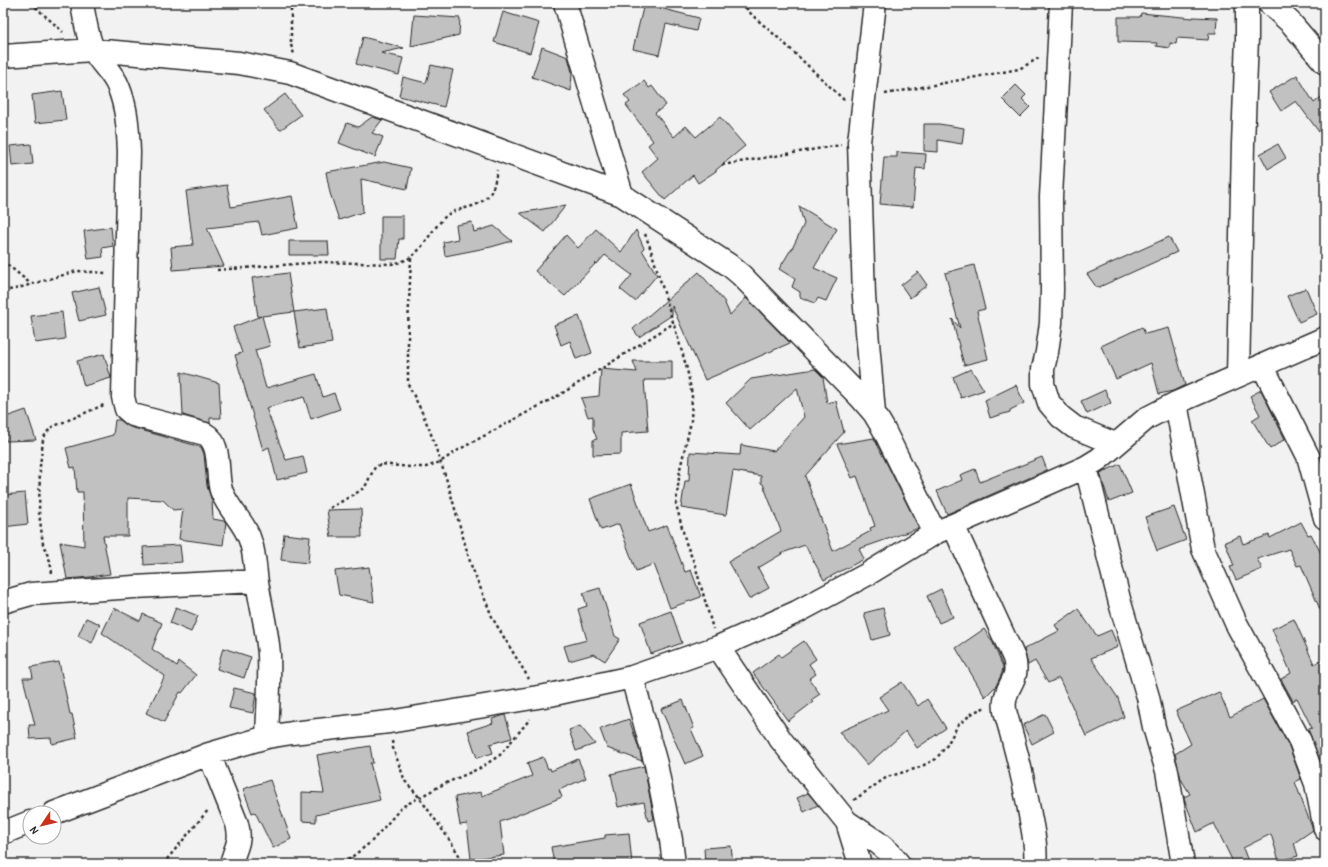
<svg xmlns="http://www.w3.org/2000/svg" width="1328" height="867" viewBox="0 0 1328 867" font-family="'Patrick Hand',sans-serif">
  <style>
    .building { fill: #c1c1c1; stroke: #2b2b2b }
    .lines { fill: none; stroke-linecap: round; stroke-linejoin: round }
    .minor-casing { stroke: #2b2b2b; stroke-width: 25 }
    .path { stroke: #2b2b2b; stroke-width: 2.5; stroke-dasharray: 3 3; stroke-linecap: butt }
    .minor { stroke: #fff; stroke-width: 22 }
  </style>
  <rect width="100%" height="100%" fill="#f2f2f2"/>
  <filter id="ink" filterUnits="userSpaceOnUse"><feTurbulence type="fractalNoise" baseFrequency=".025" numOctaves="2"/><feDisplacementMap in="SourceGraphic" scale="8" xChannelSelector="R" yChannelSelector="G"/><feConvolveMatrix kernelMatrix="1 2 1 2 8 2 1 2 1" color-interpolation-filters="sRGB"/></filter>
  <g filter="url(#ink)">
    <path class="building" d="M 644,4 L 699,18 L 696,31 L 666,24 L 659,55 L 633,49 Z
      M 503,12 L 539,23 L 530,53 L 494,42 Z
      M 1141,13 L 1193,18 L 1193,17 L 1217,18 L 1216,33 L 1209,33 L 1208,40 L 1177,38 L 1176,44 L 1170,43 L 1170,48 L 1156,46 L 1157,43 L 1118,42 L 1118,17 L 1140,17 Z
      M 414,15 L 460,18 L 459,35 L 411,46 Z
      M 363,37 L 404,48 L 381,53 L 403,58 L 399,75 L 356,64 Z
      M 542,47 L 568,57 L 572,72 L 571,91 L 532,77 Z
      M 431,65 L 453,70 L 444,107 L 399,96 L 403,77 L 426,83 Z
      M 1297,75 L 1314,103 L 1325,94 L 1325,116 L 1323,118 L 1325,121 L 1325,128 L 1319,132 L 1296,101 L 1281,111 L 1269,92 Z
      M 644,81 L 649,88 L 652,86 L 666,105 L 655,113 L 674,137 L 686,126 L 696,137 L 720,117 L 745,146 L 716,170 L 716,171 L 698,183 L 693,175 L 665,200 L 642,172 L 658,158 L 648,145 L 653,141 L 626,105 L 630,102 L 624,95 Z
      M 1016,85 L 1026,95 L 1022,99 L 1030,107 L 1020,117 L 1002,99 Z
      M 62,91 L 66,120 L 35,123 L 32,95 Z
      M 285,94 L 301,115 L 280,130 L 264,110 Z
      M 372,117 L 382,120 L 372,133 L 383,137 L 375,157 L 339,143 L 347,123 L 358,127 Z
      M 924,124 L 939,124 L 964,128 L 962,144 L 938,140 L 938,152 L 924,151 Z
      M 31,144 L 33,164 L 12,166 L 10,146 Z
      M 1278,144 L 1286,158 L 1268,169 L 1260,154 Z
      M 897,152 L 926,154 L 925,169 L 916,168 L 913,207 L 880,204 L 884,157 L 897,157 Z
      M 384,162 L 411,168 L 407,189 L 361,179 L 363,212 L 339,220 L 330,193 L 326,172 Z
      M 227,185 L 231,207 L 292,196 L 298,228 L 262,235 L 259,222 L 207,228 L 224,266 L 173,270 L 171,247 L 193,245 L 186,191 Z
      M 566,205 L 545,232 L 520,213 Z
      M 799,206 L 837,229 L 814,268 L 837,278 L 826,301 L 818,298 L 815,303 L 800,297 L 800,292 L 792,287 L 795,279 L 779,269 L 790,251 L 791,251 L 804,224 Z
      M 381,216 L 403,216 L 403,239 L 399,239 L 397,259 L 381,259 Z
      M 472,222 L 474,232 L 494,226 L 512,241 L 491,247 L 445,256 L 443,242 L 458,239 L 456,225 Z
      M 111,227 L 113,246 L 102,248 L 103,257 L 88,259 L 84,231 Z
      M 596,229 L 621,252 L 636,230 L 644,248 L 642,250 L 657,275 L 635,301 L 620,289 L 632,275 L 605,255 L 597,264 L 596,263 L 565,296 L 535,271 L 566,235 L 578,248 Z
      M 1169,237 L 1177,252 L 1097,288 L 1087,274 Z
      M 289,241 L 328,241 L 329,255 L 289,255 Z
      M 974,265 L 985,309 L 977,311 L 988,359 L 964,365 L 952,319 L 960,328 L 945,273 Z
      M 699,272 L 724,301 L 730,315 L 746,298 L 790,343 L 705,380 L 672,306 L 672,315 L 639,337 L 633,329 Z
      M 918,272 L 927,285 L 910,298 L 901,285 Z
      M 288,273 L 294,312 L 262,316 L 270,346 L 255,350 L 266,388 L 316,374 L 323,397 L 334,393 L 340,409 L 311,419 L 304,397 L 266,408 L 286,460 L 303,456 L 307,473 L 277,480 L 269,447 L 263,450 L 235,355 L 242,353 L 233,327 L 261,316 L 258,317 L 252,278 Z
      M 99,287 L 106,315 L 79,321 L 72,293 Z
      M 1306,288 L 1317,314 L 1299,322 L 1287,296 Z
      M 327,308 L 332,343 L 300,348 L 294,312 Z
      M 62,312 L 65,339 L 35,343 L 31,316 Z
      M 579,316 L 592,353 L 576,359 L 570,341 L 561,345 L 554,325 Z
      M 1142,327 L 1145,334 L 1169,328 L 1185,385 L 1173,391 L 1159,394 L 1151,363 L 1116,379 L 1101,346 Z
      M 104,354 L 111,378 L 84,386 L 77,361 Z
      M 633,361 L 672,361 L 672,380 L 644,380 L 648,431 L 621,433 L 621,454 L 593,455 L 593,440 L 597,439 L 593,429 L 593,416 L 588,417 L 581,398 L 599,396 L 601,369 L 637,372 Z
      M 815,369 L 823,377 L 827,403 L 836,401 L 844,432 L 805,476 L 833,551 L 871,531 L 870,528 L 875,526 L 857,476 L 852,478 L 837,444 L 874,438 L 919,528 L 859,549 L 864,559 L 824,580 L 805,545 L 785,552 L 758,568 L 769,588 L 749,599 L 728,562 L 781,531 L 763,484 L 761,483 L 761,476 L 733,471 L 726,515 L 681,508 L 685,481 L 689,481 L 690,452 L 740,455 L 741,445 L 774,451 L 804,417 L 797,388 L 750,430 L 726,403 L 751,379 Z
      M 971,369 L 984,390 L 961,398 L 953,377 Z
      M 181,372 L 219,383 L 221,418 L 210,418 L 210,423 L 183,415 Z
      M 1016,385 L 1024,403 L 1010,410 L 1010,412 L 990,418 L 985,400 Z
      M 1105,390 L 1111,403 L 1087,414 L 1081,401 Z
      M 1261,390 L 1285,439 L 1270,449 L 1252,420 L 1260,415 L 1250,396 Z
      M 26,410 L 36,440 L 6,441 L 3,434 L 3,418 Z
      M 115,420 L 120,420 L 130,427 L 201,447 L 204,454 L 207,486 L 212,501 L 213,519 L 224,521 L 226,522 L 223,545 L 179,539 L 183,509 L 173,510 L 163,500 L 128,498 L 128,536 L 103,536 L 110,574 L 90,577 L 67,579 L 60,542 L 84,546 L 83,492 L 77,492 L 75,467 L 71,468 L 66,448 L 113,435 Z
      M 1042,457 L 1047,470 L 947,514 L 937,491 L 962,480 L 960,475 L 975,469 L 980,482 Z
      M 1120,464 L 1132,493 L 1109,502 L 1100,473 Z
      M 631,484 L 648,532 L 667,525 L 685,572 L 691,570 L 701,597 L 670,608 L 654,564 L 636,571 L 619,524 L 601,530 L 590,499 Z
      M 25,493 L 28,524 L 3,527 L 3,495 Z
      M 1174,507 L 1186,540 L 1157,551 L 1145,517 Z
      M 361,509 L 362,537 L 331,537 L 327,510 Z
      M 1301,522 L 1308,535 L 1311,534 L 1325,561 L 1325,621 L 1301,565 L 1297,566 L 1289,549 L 1257,559 L 1262,569 L 1236,580 L 1230,567 L 1234,566 L 1225,542 L 1240,536 L 1243,544 L 1269,535 L 1270,538 Z
      M 284,534 L 310,537 L 308,563 L 281,560 Z
      M 180,545 L 182,562 L 144,565 L 143,547 Z
      M 369,567 L 374,602 L 339,595 L 335,571 Z
      M 600,588 L 615,636 L 620,639 L 605,661 L 594,654 L 569,661 L 564,646 L 587,640 L 578,609 L 587,606 L 583,593 Z
      M 941,589 L 953,617 L 939,623 L 927,596 Z
      M 176,607 L 198,616 L 191,632 L 170,623 Z
      M 114,608 L 140,621 L 143,614 L 162,623 L 152,649 L 177,666 L 179,662 L 196,675 L 182,693 L 180,692 L 164,722 L 146,713 L 165,676 L 102,633 Z
      M 883,608 L 890,635 L 872,640 L 864,613 Z
      M 1078,609 L 1097,636 L 1111,630 L 1118,647 L 1091,658 L 1118,698 L 1124,717 L 1086,736 L 1059,678 L 1048,683 L 1035,661 L 1028,665 L 1024,649 L 1059,631 L 1055,625 Z
      M 671,611 L 682,643 L 651,654 L 640,622 Z
      M 86,618 L 100,624 L 92,643 L 78,636 Z
      M 1294,619 L 1314,664 L 1325,658 L 1325,767 L 1323,768 L 1308,729 L 1312,728 L 1297,698 L 1293,701 L 1281,679 L 1291,673 L 1272,629 Z
      M 984,629 L 993,643 L 1003,667 L 1002,673 L 996,686 L 985,697 L 956,648 Z
      M 804,641 L 816,659 L 809,664 L 816,674 L 809,679 L 820,694 L 811,700 L 813,702 L 788,721 L 753,673 L 779,654 L 781,657 Z
      M 223,648 L 251,657 L 244,678 L 217,669 Z
      M 59,662 L 70,714 L 72,714 L 77,738 L 52,744 L 51,738 L 30,739 L 29,725 L 35,725 L 23,678 L 33,678 L 31,667 Z
      M 902,682 L 918,706 L 927,699 L 946,728 L 917,748 L 906,731 L 867,765 L 839,732 L 888,710 L 879,697 Z
      M 234,688 L 256,693 L 253,713 L 229,708 Z
      M 1219,692 L 1230,717 L 1263,699 L 1289,746 L 1301,779 L 1295,782 L 1313,830 L 1294,843 L 1298,856 L 1279,861 L 1271,834 L 1243,848 L 1249,864 L 1234,864 L 1214,823 L 1197,832 L 1184,799 L 1184,797 L 1190,794 L 1181,779 L 1175,754 L 1191,744 L 1176,711 Z
      M 683,700 L 694,728 L 691,729 L 703,756 L 685,764 L 661,709 Z
      M 1045,714 L 1054,732 L 1032,744 L 1023,725 Z
      M 505,715 L 512,738 L 490,744 L 493,753 L 477,758 L 468,731 L 493,723 L 492,719 Z
      M 629,719 L 640,752 L 642,761 L 607,748 L 600,729 Z
      M 580,726 L 595,744 L 576,751 L 569,730 Z
      M 370,746 L 373,763 L 370,763 L 380,800 L 316,815 L 316,822 L 302,821 L 302,792 L 324,793 L 317,755 Z
      M 543,757 L 548,769 L 550,768 L 551,771 L 578,759 L 586,778 L 559,790 L 562,797 L 500,822 L 504,855 L 471,859 L 467,824 L 460,825 L 455,797 L 481,792 L 482,796 L 532,776 L 527,763 Z
      M 644,766 L 654,819 L 648,821 L 644,802 L 618,807 L 611,774 Z
      M 270,780 L 291,839 L 273,848 L 255,812 L 252,813 L 243,789 Z
      M 808,793 L 818,805 L 804,812 L 797,798 Z
      M 629,833 L 632,864 L 554,864 L 551,847 L 605,838 L 605,835 Z
      M 731,846 L 733,864 L 705,864 L 704,848 Z"/>
    <g class="lines">
      <defs>
        <path id="minor" d="M 82,3 C 84,16 88,39 94,51 C 100,63 113,73 118,86 C 127,107 128,129 129,152 L 123,397 L 126,409 L 133,415 L 205,434 C 222,443 216,474 221,490 C 228,510 246,523 251,543 C 255,556 255,569 257,582 C 261,606 267,630 269,654 C 270,681 268,709 267,737
          M 565,3 L 622,195
          M 1061,3 L 1051,197 L 1052,290 L 1051,323 L 1047,352 L 1043,369 L 1043,384 L 1049,403 L 1061,417 L 1074,427 L 1115,444
          M 1269,3 L 1291,23 L 1325,63
          M 3,56 L 93,50 L 239,63 L 290,73 L 622,195 L 729,265 L 741,275 L 861,398 L 874,413 L 883,428 L 935,533
          M 1262,365 L 1308,456 L 1325,518
          M 1238,376 L 1243,144 L 1247,38 L 1247,3
          M 1176,403 L 1203,549 L 1236,623 L 1300,741 L 1316,784 L 1325,829
          M 874,413 L 864,296 L 859,142 L 875,3
          M 1086,467 L 1120,603 L 1148,697 L 1154,727 L 1167,771 L 1183,864
          M 953,525 L 1014,658 C 1020,680 1007,683 1005,701 C 1004,704 1005,708 1005,711 C 1015,746 1024,780 1030,815 C 1033,831 1037,848 1035,864
          M 3,602 L 31,594 L 46,593 L 134,587 L 256,581
          M 718,647 L 781,740 L 847,822 L 877,842 L 889,852 L 899,864
          M 632,677 L 656,764 L 671,840 L 674,864
          M 209,754 L 237,824 C 242,842 235,847 231,864
          M 54,813 L 209,754 L 267,737 L 292,733 L 389,722 L 550,695 L 632,677 L 718,647 L 797,612 L 866,575 L 935,533 L 1086,467 L 1099,459 L 1147,418 L 1176,403 L 1325,338
          M 847,822 L 860,864
          M 3,833 L 30,822"/>
      </defs>
      <use href="#minor" class="minor-casing"/>
      <path class="path" d="M 31,3 L 63,32
        M 290,3 L 291,10 L 291,45 L 294,54
        M 742,3 L 752,15 L 783,42 L 844,100
        M 885,94 L 1019,69 L 1039,58
        M 722,165 L 841,145
        M 645,234 L 651,250 L 680,345 L 687,369 L 692,395 L 691,422 L 680,469 L 676,504 L 686,543 L 695,565 L 713,629
        M 411,258 L 408,327 L 408,384 L 421,410 L 430,431 L 447,481 L 471,565 L 493,619 L 529,679
        M 3,261 L 31,284
        M 217,270 L 322,262 L 391,264 C 416,261 422,245 436,227 C 440,223 443,218 447,215 C 459,207 475,209 486,198 C 494,191 495,181 497,170
        M 3,291 L 15,289 L 77,271 L 107,273
        M 330,508 L 358,492 L 365,487 L 375,467 L 381,464 L 410,467 L 426,467 L 440,462 L 460,449 L 561,394 L 674,323
        M 52,573 L 50,561 L 43,544 L 39,512 L 40,466 L 43,440 L 46,433 L 52,427 L 106,404
        M 392,741 L 393,748 L 405,781 L 419,797 L 451,842 L 460,857 L 460,864
        M 854,800 L 887,777 L 918,768 L 936,759 L 947,745 L 958,725 L 974,712 L 986,707
        M 163,864 L 209,809
        M 343,864 L 371,842 L 402,807 L 442,785 L 480,768 L 500,755 L 530,719"/>
      <use href="#minor" class="minor"/>
    </g>
  </g>
  <rect width="1328" height="867" fill="none" stroke="#fff" stroke-width="16"/>
  <rect x="8" y="8" width="1312" height="851" fill="none" stroke="#2b2b2b" stroke-width="1.5" filter="url(#ink)"/>
  <g transform="translate(42 825) rotate(235)"><circle r="19" fill="#ffffff" stroke="#aaaaaa"/>
  <path d="M0-3L7 15L0 10L-7 15Z" fill="#c8321e"/>
  <text y="-6" font-size="11" font-weight="bold" text-anchor="middle" fill="#2b2b2b">N</text>
  </g>
</svg>
